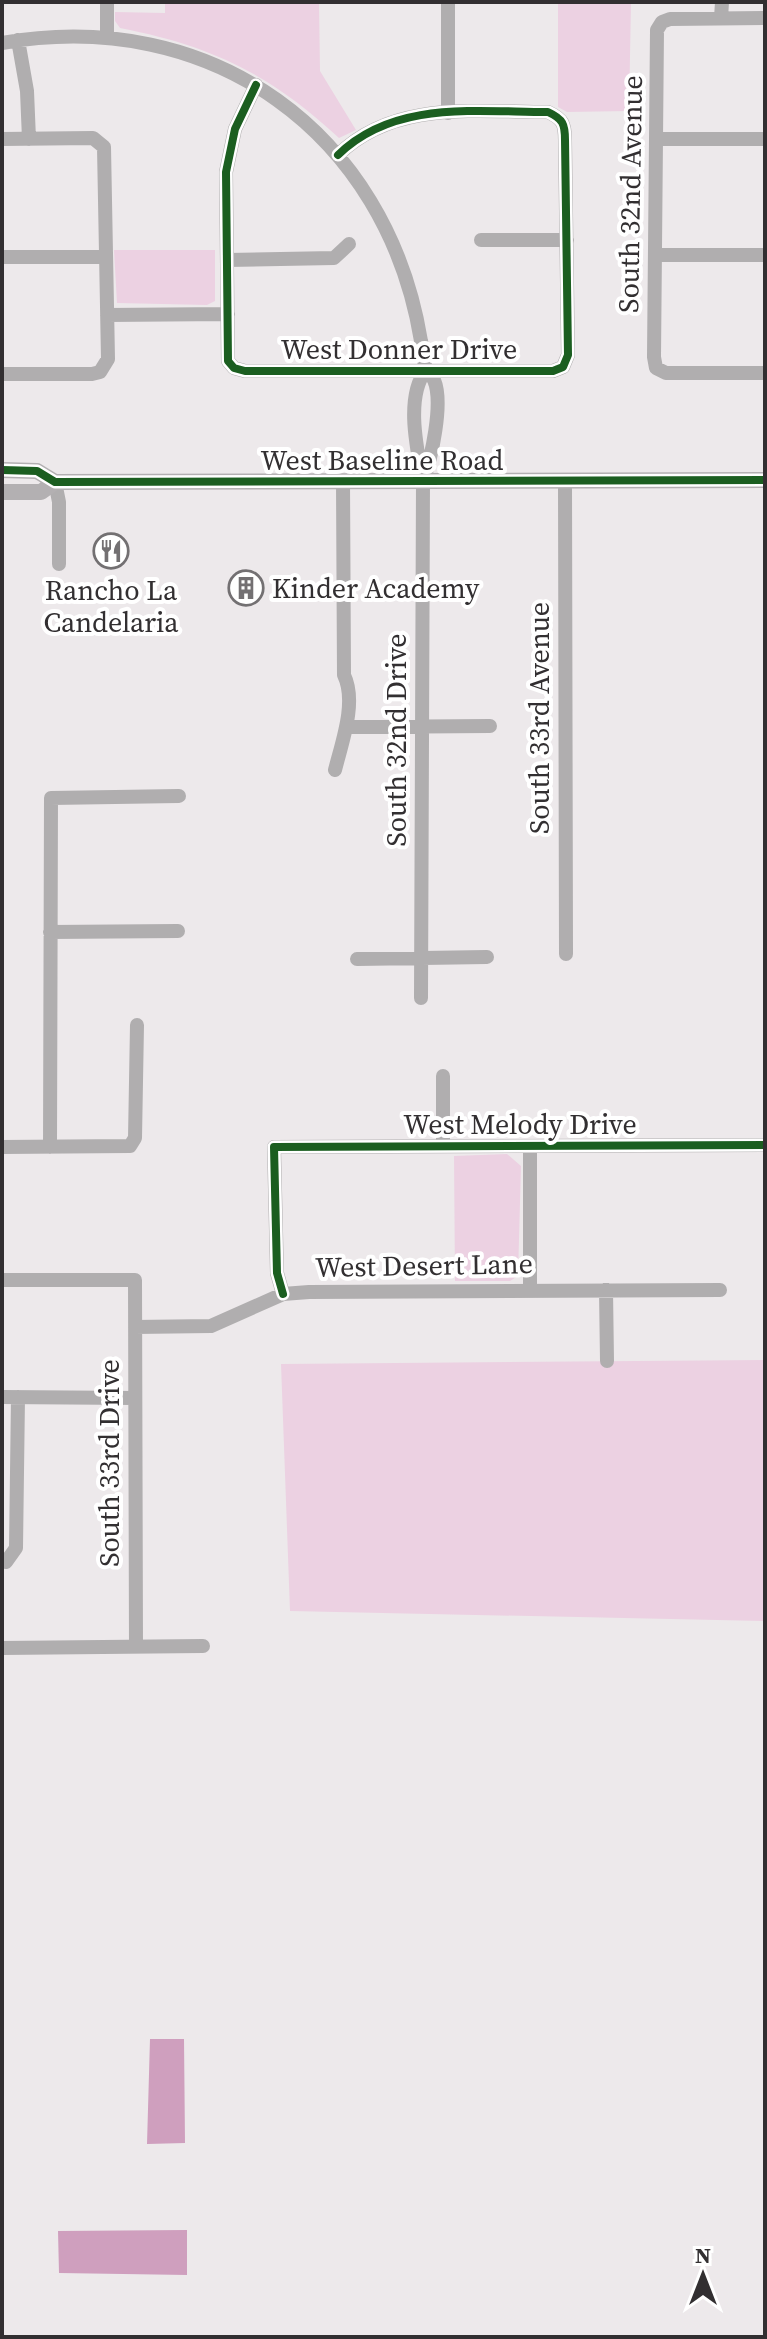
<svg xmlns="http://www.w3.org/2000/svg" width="767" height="2339" viewBox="0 0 767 2339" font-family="'Source Serif 4',serif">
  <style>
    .green { fill: #ecd1e2 }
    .water { fill: #cf9fbe }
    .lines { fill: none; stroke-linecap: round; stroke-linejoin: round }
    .minor { stroke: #b0aeaf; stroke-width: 14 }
    .major { stroke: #b3b0b2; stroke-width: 16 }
    .cycleway-casing { stroke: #fff; stroke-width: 13 }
    .cycleway { stroke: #1b5e20; stroke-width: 8 }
    .labels { text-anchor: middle; stroke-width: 8; stroke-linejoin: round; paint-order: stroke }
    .street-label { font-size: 28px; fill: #322f31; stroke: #fff }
    .poi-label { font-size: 28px; fill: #322f31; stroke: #fff; text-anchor: start }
  </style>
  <rect width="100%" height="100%" fill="#ede9eb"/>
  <path class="green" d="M 165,2 L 319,2 L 320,71 L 356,130 L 339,138 C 270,74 212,46 120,28 L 115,21 L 115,12 L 165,13 Z
    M 563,2 L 631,2 L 629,111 L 567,112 L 558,107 L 558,4 Z
    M 114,250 L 215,250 L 215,301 L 207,305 L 117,303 Z
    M 507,1154 L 521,1166 L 518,1276 L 510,1281 L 455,1281 L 454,1156 Z
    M 765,1360 L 765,1621 L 290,1611 L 281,1364 Z"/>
  <path class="water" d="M 150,2039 L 184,2039 L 185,2143 L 147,2144 Z
    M 187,2230 L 187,2275 L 59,2273 L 58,2231 Z"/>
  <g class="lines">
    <path class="minor" d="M 107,2 L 107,36
      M 448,2 L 448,113
      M 721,18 L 722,2
      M 765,18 L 670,19 L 662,22 L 657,30 L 654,357 L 656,368 L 666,373 L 765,373
      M 18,40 L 27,91 L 29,139
      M 2,43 C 210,6 387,132 421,341 C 423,350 423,363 427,371 C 428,375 433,377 434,380 C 444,403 431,459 423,482
      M 256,85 L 235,129 L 226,172 L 228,361 L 234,368 L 245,371 L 553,371 L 563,367 L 568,355 L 565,140 C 565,124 563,119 548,112 C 476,112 394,100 338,155
      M 2,139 L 93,138 L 104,147 L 108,359 L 100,372 L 92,374 L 2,374
      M 656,139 L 765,139
      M 481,240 L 567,240
      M 655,255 L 765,255
      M 2,257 L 106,257
      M 227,260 L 334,258 L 349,244
      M 107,315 L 228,314
      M 565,481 L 566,954
      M 55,482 L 59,502 L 59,564
      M 354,727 L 490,726
      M 335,770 C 342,742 357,702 344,675 L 343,482
      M 50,932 L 178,931
      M 357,959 L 487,957
      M 421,998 L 423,482 C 417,449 405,397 426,370
      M 443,1076 L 443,1146
      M 530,1146 L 530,1290
      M 2,1147 L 130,1146 L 135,1138 L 137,1025
      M 50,1147 L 51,798 L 179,796
      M 2,1280 L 135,1280 L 136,1647
      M 606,1290 L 607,1361
      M 283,1294 L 277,1273 L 274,1147 L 765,1145
      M 135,1327 L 211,1326 L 283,1294 L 309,1292 L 720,1290
      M 2,1397 L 135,1398
      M 6,1562 L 16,1548 L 18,1397
      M 2,1648 L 203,1646"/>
    <path class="major" d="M 2,470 L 37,471 L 55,482 L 765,480
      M 2,492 L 41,492 L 55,482"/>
    <defs>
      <path id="cycleway" d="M 256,85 L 235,129 L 226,172 L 228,361 L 234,368 L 245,371 L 553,371 L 563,367 L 568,355 L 565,140 C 565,124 563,119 548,112 C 476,112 394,100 338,155
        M 2,470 L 37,471 L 55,482 L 765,480
        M 283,1294 L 277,1273 L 274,1147 L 765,1145"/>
    </defs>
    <use href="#cycleway" class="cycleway-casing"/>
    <use href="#cycleway" class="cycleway"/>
  </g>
  <defs>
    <symbol id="restaurant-ring" viewBox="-11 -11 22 22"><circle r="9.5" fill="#fff" stroke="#737072" stroke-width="1.5"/><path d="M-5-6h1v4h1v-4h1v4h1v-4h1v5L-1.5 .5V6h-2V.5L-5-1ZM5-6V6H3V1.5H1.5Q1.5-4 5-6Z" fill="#737072"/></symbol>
    <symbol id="building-ring" viewBox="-11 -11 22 22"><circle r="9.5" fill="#fff" stroke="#737072" stroke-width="1.5"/><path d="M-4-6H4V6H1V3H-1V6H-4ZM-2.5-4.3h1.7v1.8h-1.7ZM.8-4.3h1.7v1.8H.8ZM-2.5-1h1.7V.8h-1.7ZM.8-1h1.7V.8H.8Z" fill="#737072"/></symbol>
  </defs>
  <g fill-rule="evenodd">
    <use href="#restaurant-ring" x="91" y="531" width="40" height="40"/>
    <use href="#building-ring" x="226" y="568" width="40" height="40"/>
  </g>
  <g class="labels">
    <g class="street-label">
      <text transform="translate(630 194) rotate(-89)" y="10">South 32nd Avenue</text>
      <text x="399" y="359">West Donner Drive</text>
      <text x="382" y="470">West Baseline Road</text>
      <text transform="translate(539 718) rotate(-90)" y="10">South 33rd Avenue</text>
      <text transform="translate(396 740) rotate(-90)" y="10">South 32nd Drive</text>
      <text x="520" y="1134">West Melody Drive</text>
      <text transform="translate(424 1265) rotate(-1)" y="10">West Desert Lane</text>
      <text transform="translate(109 1463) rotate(-90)" y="10">South 33rd Drive</text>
    </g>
    <g class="poi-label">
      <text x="272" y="598">Kinder Academy</text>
      <text x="111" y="600" text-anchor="middle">Rancho La<tspan x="111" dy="32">Candelaria</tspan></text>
    </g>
  </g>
  <rect width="767" height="2339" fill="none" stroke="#322f31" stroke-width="8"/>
  <g transform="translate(703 2275)" stroke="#ffffff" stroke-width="6" paint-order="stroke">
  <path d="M0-6L14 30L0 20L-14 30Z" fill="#322f31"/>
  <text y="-12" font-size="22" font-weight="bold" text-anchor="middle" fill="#322f31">N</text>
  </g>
</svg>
